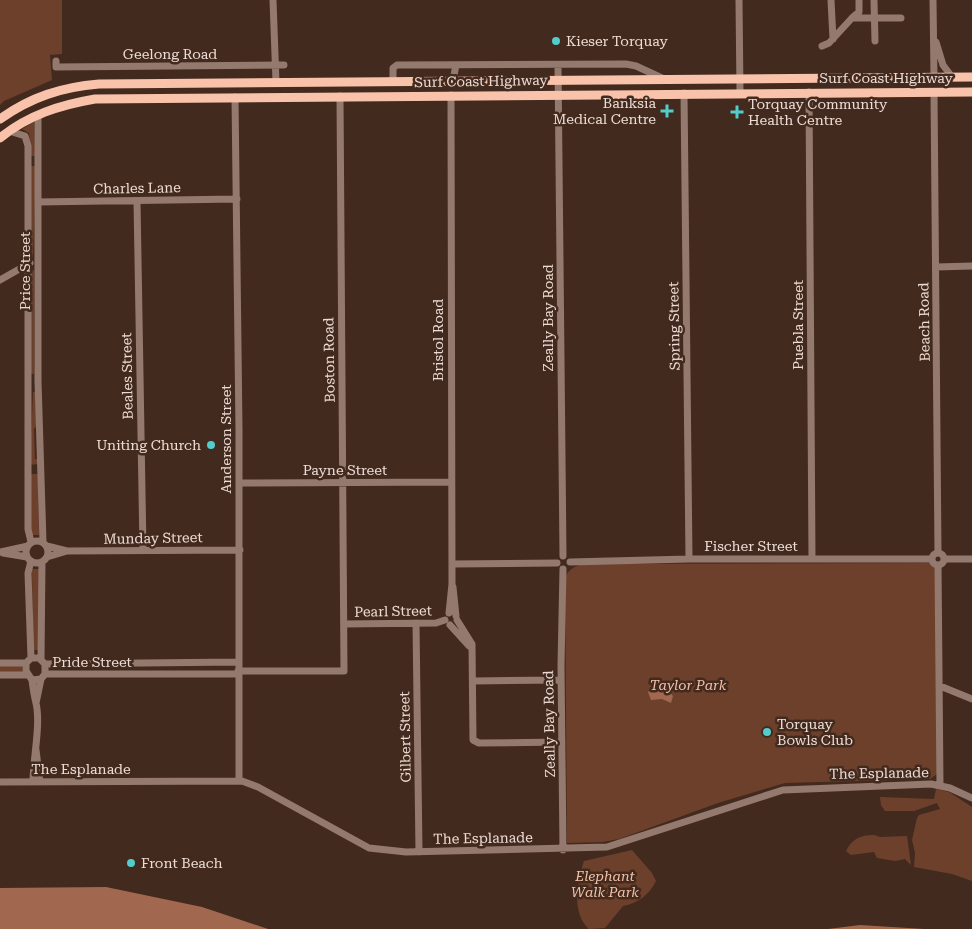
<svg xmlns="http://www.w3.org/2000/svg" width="972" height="929" viewBox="0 0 972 929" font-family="'Roboto Serif',serif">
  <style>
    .green { fill: #6d402c }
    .water { fill: #a2684f }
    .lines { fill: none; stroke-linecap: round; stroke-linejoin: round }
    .minor { stroke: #947a6e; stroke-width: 7 }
    .major { stroke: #f9c2ab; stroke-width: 9 }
    .poi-dot { fill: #52cdcc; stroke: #432a1e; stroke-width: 2 }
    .labels { text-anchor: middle; stroke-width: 5; stroke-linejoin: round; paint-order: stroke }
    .poi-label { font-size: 14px; fill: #eddcd5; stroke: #432a1e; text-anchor: start }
    .street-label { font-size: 14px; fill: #eddcd5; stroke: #432a1e }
    .park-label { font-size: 14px; font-style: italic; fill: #f4c0a9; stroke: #432a1e }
  </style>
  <rect width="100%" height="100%" fill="#432a1e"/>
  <path class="green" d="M 0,0 L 62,0 L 62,54 L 50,55 L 52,80 L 4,101 L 0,105 Z
    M 34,122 L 35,156 L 31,156 L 29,133 L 22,129 Z
    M 31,166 L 36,166 L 33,257 L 30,257 Z
    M 34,270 L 34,374 L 30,374 L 31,271 Z
    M 33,392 L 36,392 L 37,425 L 34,429 L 35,459 L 38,459 L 38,464 L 30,465 Z
    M 31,474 L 38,474 L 39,535 L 31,535 Z
    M 931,563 L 936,569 L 937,774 L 930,779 L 785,783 L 718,803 L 619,839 L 603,842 L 567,843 L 565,577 C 570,568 575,566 585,564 Z
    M 32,569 L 39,569 L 39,650 L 33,650 Z
    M 0,666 L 22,666 L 22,672 L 0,672 Z
    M 936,789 L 949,792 L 972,807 L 972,881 L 952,874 L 914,867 L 915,853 L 912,840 L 917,818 L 919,815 L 940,809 L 937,803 L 914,811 L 885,811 L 881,805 L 880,797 L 934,799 Z
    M 874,835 L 880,837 L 907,836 L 911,865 L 905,859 L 895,861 L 877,858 L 874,852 L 851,855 L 846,851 C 852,839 860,835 874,835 Z
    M 632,850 L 652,873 L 656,881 C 649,895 638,903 623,906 L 605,928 L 589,929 C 571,913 577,881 584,861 Z"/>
  <path class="water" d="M 663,684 L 673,696 L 671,703 L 662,699 L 651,700 L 648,692 L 657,685 Z
    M 106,887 L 202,907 L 268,929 L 0,929 L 0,888 Z
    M 860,925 L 924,929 L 828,929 Z"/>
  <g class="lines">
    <path class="minor" d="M 273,0 L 276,82
      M 739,0 L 740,92
      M 831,0 L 833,39
      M 874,0 L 875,41
      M 933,0 L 934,77
      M 852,18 L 859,12 L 859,0
      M 936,42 L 943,65 L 952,77
      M 822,46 L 829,43 L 852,18 L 901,18
      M 56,61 L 56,67 L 284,65
      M 558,65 L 563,556
      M 393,80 L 393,68 L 397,65 L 626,64 L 636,66 L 662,78
      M 453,80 L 456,65
      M 809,92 L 812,559
      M 934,92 L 938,553
      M 684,93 L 689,559
      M 235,97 L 239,430 L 239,781
      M 38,115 L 38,381 L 43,542
      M 9,131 L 25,136 L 28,146 C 29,274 27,401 28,529 L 31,542
      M 137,201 L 143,550
      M 38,202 L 237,199
      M 936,267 L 972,266
      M 0,280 L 30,263
      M 239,483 L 451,482
      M26 552a11 11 0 1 1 22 0a11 11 0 1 1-22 0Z
      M 47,546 L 67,551 L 240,550
      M 0,552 L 28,546
      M932 559a6 6 0 1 1 12 0a6 6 0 1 1-12 0Z
      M 3,553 L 27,557
      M 47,557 L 67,551
      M 945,559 L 972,559
      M 570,562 L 689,559 L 932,559
      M 452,564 L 557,563
      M 938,565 L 940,785
      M 453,587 L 456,616
      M 449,613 L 452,584 L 451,95
      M 457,620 L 472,644 L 473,740 L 479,743 L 562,742
      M 416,623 L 419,852
      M 344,624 L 436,623 L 445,620
      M 450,625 L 469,646
      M 31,658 L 39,658 L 45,664 L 45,674 L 41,679 L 32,680 L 26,671 L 26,663 L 31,658 L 28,573 L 31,561
      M 41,659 L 42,562
      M 0,663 L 26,663
      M 45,664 L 238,662
      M 238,671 L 344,671 L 340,96
      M 45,674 L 238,674
      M 0,675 L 27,675
      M 32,680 C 33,688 34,695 36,703 C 41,724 33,759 33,782
      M 473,681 L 561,680
      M 940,686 L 972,699
      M 36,703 L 41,679
      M 36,750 L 40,782
      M 0,782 L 242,781 L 258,787 L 369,848 L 406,852 L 607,847 L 783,790 L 931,784 L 950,788 L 972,798
      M 563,850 L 561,665 L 563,569"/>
    <path class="major" d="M 0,119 C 31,97 62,87 99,84 L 972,77
      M 0,138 C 28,115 60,105 95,99 L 972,92"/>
  </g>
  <g class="poi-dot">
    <circle cx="556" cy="41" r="5"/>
    <path d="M664.5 103.5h5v5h5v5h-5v5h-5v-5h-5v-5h5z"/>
    <path d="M734.5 104.5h5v5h5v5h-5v5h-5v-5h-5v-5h5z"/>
    <circle cx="211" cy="445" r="5"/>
    <circle cx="767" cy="732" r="5"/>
    <circle cx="131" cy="863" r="5"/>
  </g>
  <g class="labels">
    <g class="poi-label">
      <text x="566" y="46">Kieser Torquay</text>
      <text x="656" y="108" text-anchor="end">Banksia<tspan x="656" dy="16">Medical Centre</tspan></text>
      <text x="748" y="109">Torquay Community<tspan x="748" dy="16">Health Centre</tspan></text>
      <text x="201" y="450" text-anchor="end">Uniting Church</text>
      <text x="777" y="729">Torquay<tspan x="777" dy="16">Bowls Club</tspan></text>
      <text x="141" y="868">Front Beach</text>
    </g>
    <g class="street-label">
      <text x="170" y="59">Geelong Road</text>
      <text x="886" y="83">Surf Coast Highway</text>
      <text transform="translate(481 81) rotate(-1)" y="5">Surf Coast Highway</text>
      <text transform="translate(137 188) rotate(-1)" y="5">Charles Lane</text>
      <text transform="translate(25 271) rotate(-90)" y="5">Price Street</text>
      <text transform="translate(548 318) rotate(-90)" y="5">Zeally Bay Road</text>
      <text transform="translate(924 322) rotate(-91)" y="5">Beach Road</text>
      <text transform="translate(798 325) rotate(-90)" y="5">Puebla Street</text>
      <text transform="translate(674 326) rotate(-91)" y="5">Spring Street</text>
      <text transform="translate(438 340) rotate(-90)" y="5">Bristol Road</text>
      <text transform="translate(329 360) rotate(-91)" y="5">Boston Road</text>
      <text transform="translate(127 376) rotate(-91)" y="5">Beales Street</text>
      <text transform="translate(226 439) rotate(-90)" y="5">Anderson Street</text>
      <text x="345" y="475">Payne Street</text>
      <text transform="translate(153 538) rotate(-1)" y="5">Munday Street</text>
      <text x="751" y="551">Fischer Street</text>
      <text transform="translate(393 611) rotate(-1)" y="5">Pearl Street</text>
      <text x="92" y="667">Pride Street</text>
      <text transform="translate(549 724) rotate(-91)" y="5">Zeally Bay Road</text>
      <text transform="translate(405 737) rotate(-91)" y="5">Gilbert Street</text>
      <text x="81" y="774">The Esplanade</text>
      <text transform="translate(879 773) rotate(-1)" y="5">The Esplanade</text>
      <text transform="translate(483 838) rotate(-1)" y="5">The Esplanade</text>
    </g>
    <g class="park-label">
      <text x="688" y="690">Taylor Park</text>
      <text x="605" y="881">Elephant<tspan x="605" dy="16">Walk Park</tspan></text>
    </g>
  </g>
</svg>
